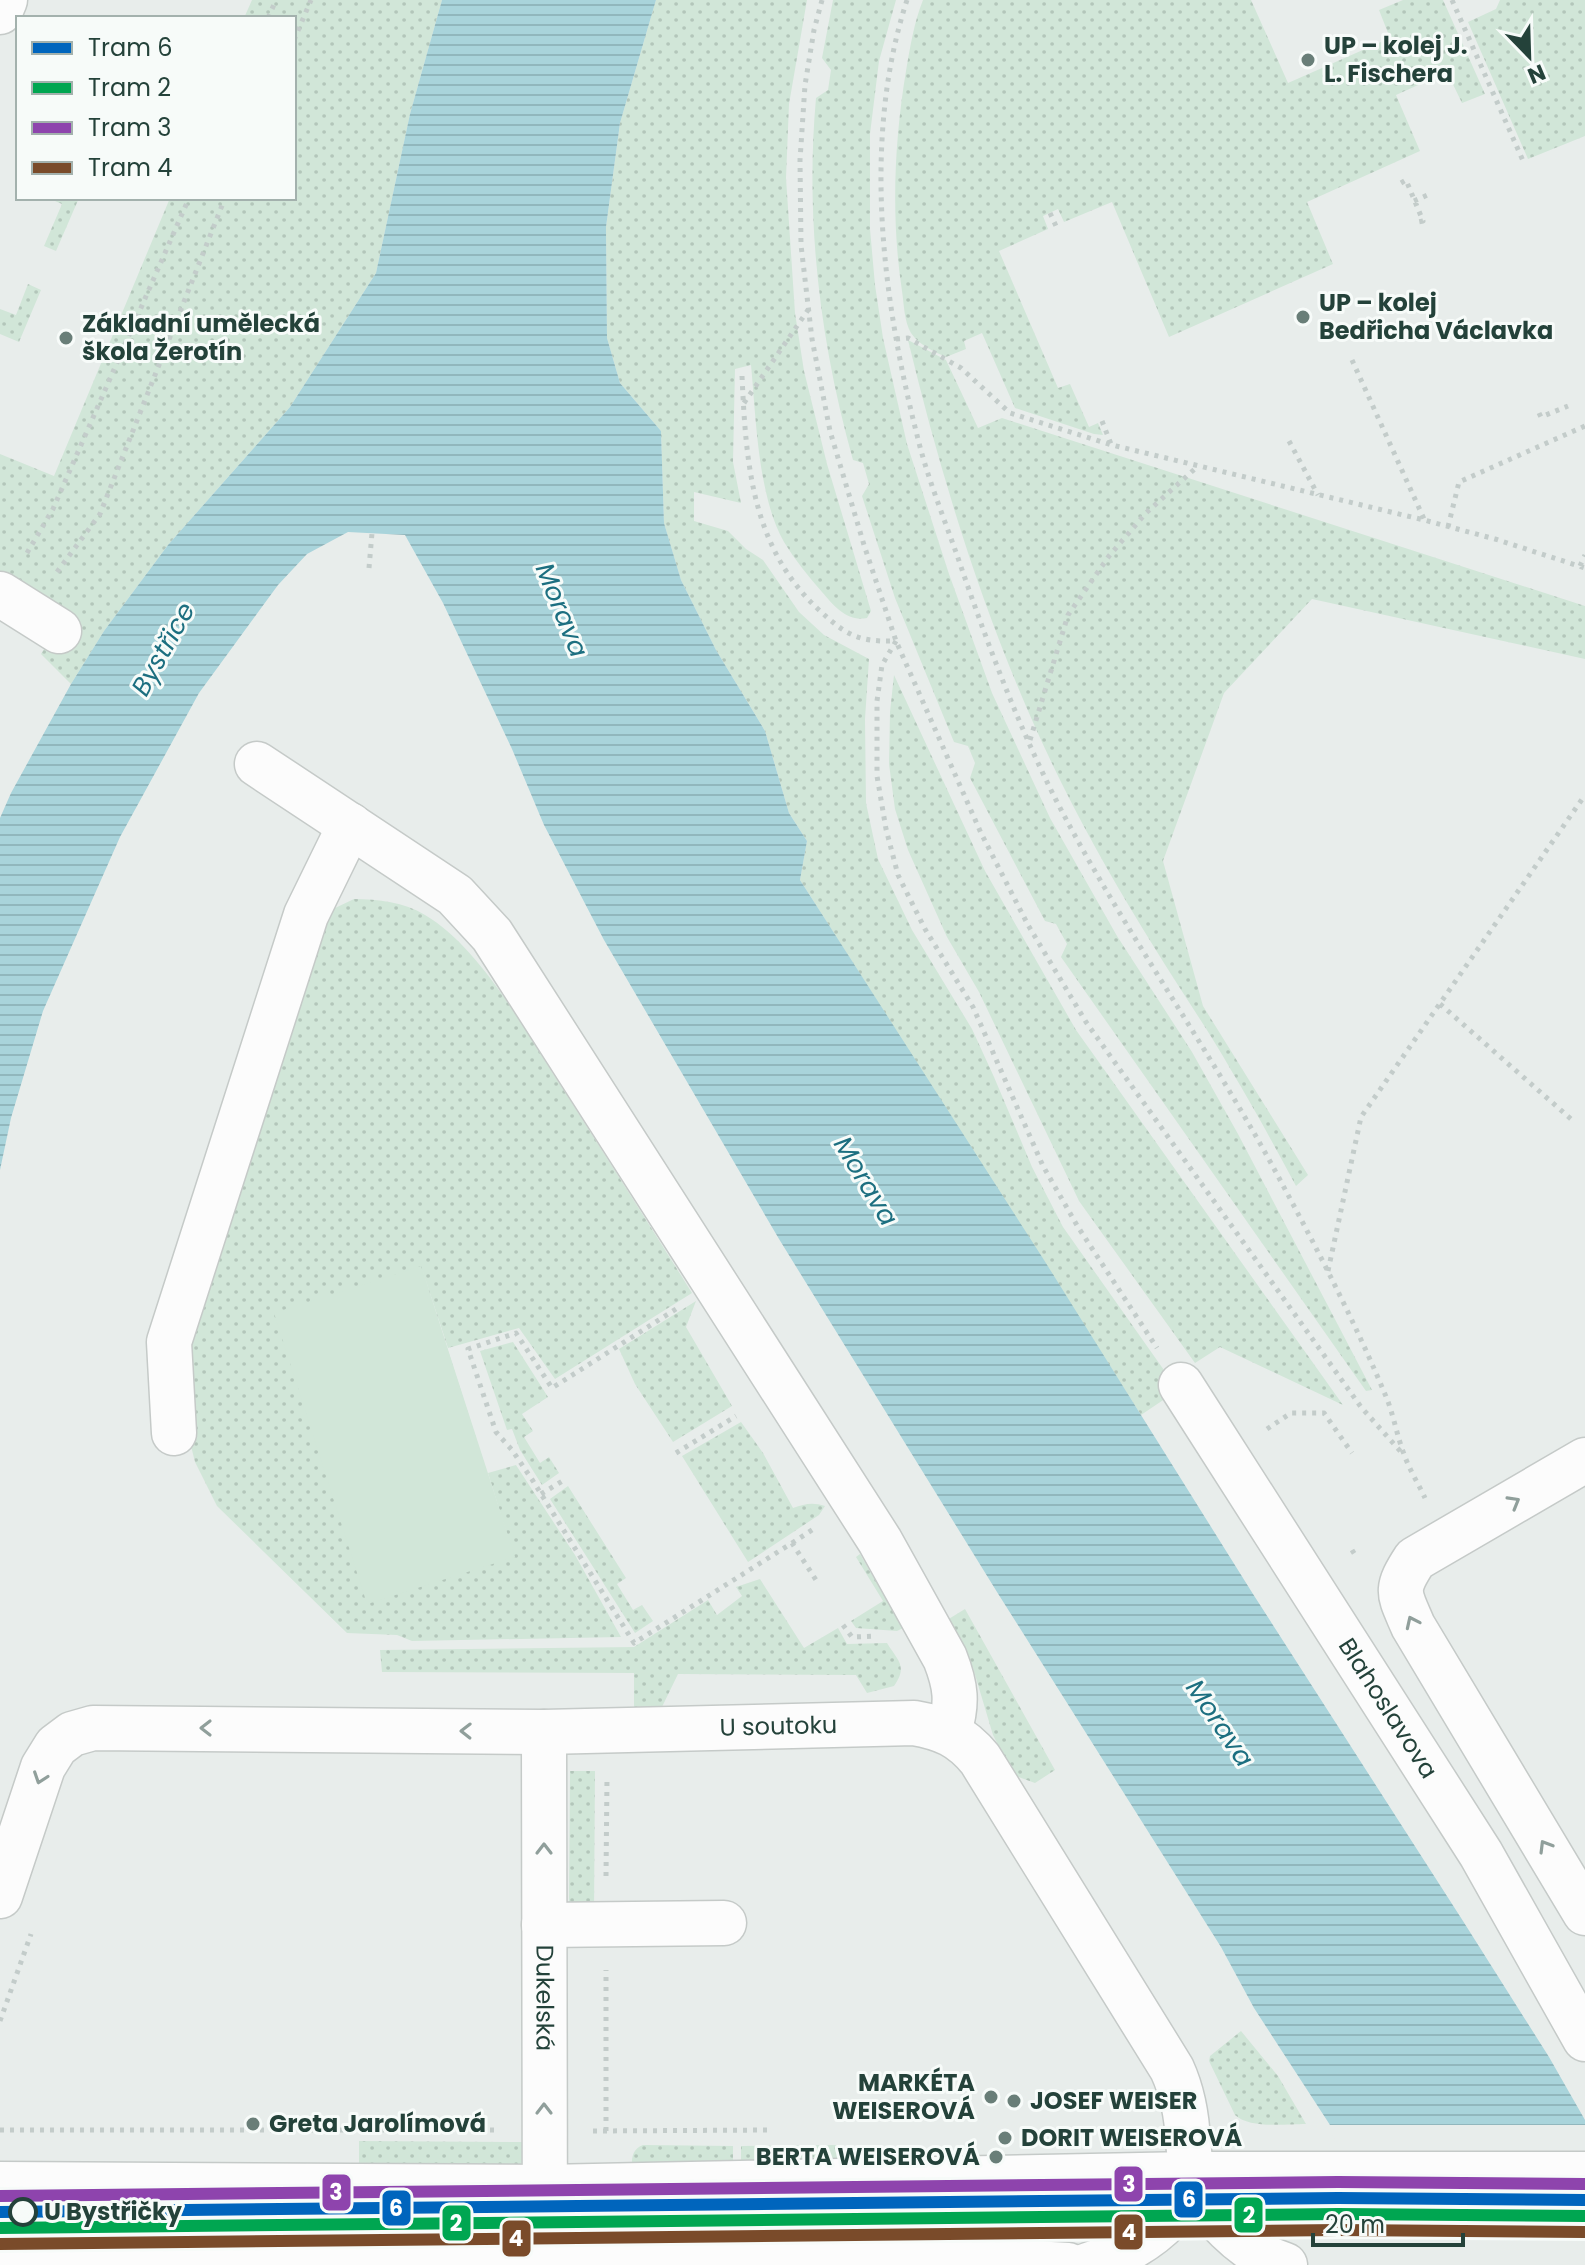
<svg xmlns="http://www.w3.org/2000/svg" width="1585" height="2265" viewBox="0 0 1585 2265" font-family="Poppins,sans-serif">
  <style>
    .grass { fill: url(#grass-dots) }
    .pitch { fill: #d1e6d8 }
    .water { fill: url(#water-rules) }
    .pier { fill: #e8edeb }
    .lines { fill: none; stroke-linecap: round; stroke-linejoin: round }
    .minor-casing { stroke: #c5cac8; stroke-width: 47 }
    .path { stroke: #c3ccca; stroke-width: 5; stroke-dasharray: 4 6; stroke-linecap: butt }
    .minor { stroke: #fcfcfc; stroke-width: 44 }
    .tram-1-casing { stroke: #f7fbf9; stroke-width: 18 }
    .tram-2-casing { stroke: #f7fbf9; stroke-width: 18 }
    .tram-3-casing { stroke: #f7fbf9; stroke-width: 18 }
    .tram-4-casing { stroke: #f7fbf9; stroke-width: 18 }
    .tram-1 { stroke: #0065bd; stroke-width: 12 }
    .tram-2 { stroke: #00a651; stroke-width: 12 }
    .tram-3 { stroke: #8e44ad; stroke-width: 12 }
    .tram-4 { stroke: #7a4b2a; stroke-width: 12 }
    .oneway { stroke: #909f9b }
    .poi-dot { fill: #697e78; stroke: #f7fbf9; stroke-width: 3 }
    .stop-dot { fill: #f7fbf9; stroke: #24423a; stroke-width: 4 }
    .labels { text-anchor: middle; stroke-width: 6; stroke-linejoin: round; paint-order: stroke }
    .poi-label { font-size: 24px; font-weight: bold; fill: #24423a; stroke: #f7fbf9; text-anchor: start }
    .street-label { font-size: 24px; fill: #24423a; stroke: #f7fbf9 }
    .stop-label { font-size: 24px; font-weight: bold; fill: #24423a; stroke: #f7fbf9; text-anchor: start }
    .water-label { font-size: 26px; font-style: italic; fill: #1c6f80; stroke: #f7fbf9 }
    .line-badge { stroke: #f7fbf9; stroke-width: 3 }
    .badge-label { font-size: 22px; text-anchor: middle; font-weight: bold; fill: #fff }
  </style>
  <defs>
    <pattern id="grass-dots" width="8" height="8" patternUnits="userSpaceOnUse" patternTransform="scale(2)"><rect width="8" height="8" fill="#d1e6d8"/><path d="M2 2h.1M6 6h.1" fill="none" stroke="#b3c6ba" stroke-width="1.8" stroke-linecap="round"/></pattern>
    <pattern id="water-rules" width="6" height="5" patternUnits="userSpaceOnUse" patternTransform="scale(2)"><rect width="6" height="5" fill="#a9d4db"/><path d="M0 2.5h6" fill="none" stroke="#91b7bd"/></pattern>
  </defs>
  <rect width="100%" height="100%" fill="#e8edeb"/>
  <path class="grass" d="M 252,0 L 442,0 L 410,114 L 376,273 L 290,407 L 168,545 L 104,631 L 71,684 L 41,654 L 64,618 L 0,576 L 0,454 L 54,476 L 170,198 L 294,198 L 294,18 L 244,18 Z
    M 656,0 L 807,0 L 789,104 L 786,178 L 795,313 L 804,371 L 827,464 L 871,611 L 867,618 C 847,622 834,606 822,592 C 808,576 795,560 784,542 C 758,497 756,417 751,365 L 735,369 L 733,462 L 741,503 L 694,492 L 694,521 L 728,531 L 746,549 L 763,560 L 799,612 L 824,635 L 869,659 L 865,719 L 866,803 L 878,859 L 912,930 L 972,1029 L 994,1077 L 1032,1167 L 1063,1227 L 1178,1390 L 1141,1415 L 800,880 L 807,841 L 789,813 L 765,731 L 716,650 L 681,580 L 664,523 L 661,431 L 620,383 L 607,338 L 606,227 L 620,123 Z
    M 833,0 L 896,0 L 879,61 L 870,134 L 870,229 L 875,285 L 883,338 L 907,444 L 949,574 L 992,693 L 1050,818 L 1117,936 L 1192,1052 L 1238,1134 L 1372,1390 L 1366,1391 L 1061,957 L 1067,944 L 1056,924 L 1045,921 L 970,778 L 975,763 L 968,746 L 954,742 L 895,598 L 862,496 L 869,484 L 863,463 L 853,460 C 820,342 805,220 816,98 L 828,90 L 831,70 L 822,58 Z
    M 923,0 L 1251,0 L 1288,83 L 1390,38 L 1379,10 L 1403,0 L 1443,0 L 1485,94 L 1462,103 L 1447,72 L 1396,95 L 1420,151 L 1307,202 L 1333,264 L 1169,337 L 1112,202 L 1064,222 L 1058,209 L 1043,216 L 1048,229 L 999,251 L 1058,388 L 1070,384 L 1089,427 L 1098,423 L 1103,435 L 1094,434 L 1015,408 L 982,333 L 964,341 L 966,349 L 946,357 C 933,351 919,345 911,333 C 904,321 904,304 902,291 C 891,219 894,143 906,71 C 910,48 914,22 923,0 Z
    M 1500,0 L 1585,0 L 1585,136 L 1528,159 L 1468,22 L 1496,9 Z
    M 48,198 L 79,198 L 56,251 L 44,246 L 62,204 Z
    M 28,284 L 41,290 L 19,342 L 0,334 L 0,309 L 16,315 Z
    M 908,340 L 946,360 L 978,428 L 1002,418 L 1585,606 L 1585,659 L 1312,599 L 1224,693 L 1163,861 L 1203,1006 L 1308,1175 L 1296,1186 C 1275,1147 1254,1108 1231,1070 C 1207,1028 1179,988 1154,947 C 1121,894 1090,840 1062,784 C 992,643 945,493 908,340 Z
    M 894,675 L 985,871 L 1076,1030 L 1343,1405 L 1220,1347 L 1195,1363 L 1079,1201 L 979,992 L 947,937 L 908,850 L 895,809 L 889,764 L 890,712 Z
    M 354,899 C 378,899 404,902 425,915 C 481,948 525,1031 561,1086 C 605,1155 649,1224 692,1293 L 555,1379 L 519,1328 L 448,1348 L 421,1266 L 514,1557 L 488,1473 L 516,1465 L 575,1555 L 621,1637 L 412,1641 L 397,1635 L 347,1633 L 217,1506 L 195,1462 L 190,1442 L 185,1344 L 321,920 L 333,909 Z
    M 696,1301 L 686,1327 L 732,1406 L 673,1442 L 635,1384 L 619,1349 Z
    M 513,1342 L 548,1397 L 522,1414 L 533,1431 L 524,1437 L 540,1463 L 549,1457 L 559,1473 L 542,1485 L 520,1450 L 512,1429 L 507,1430 L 480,1351 Z
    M 741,1422 L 763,1453 L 793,1508 C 805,1504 812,1502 825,1506 L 819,1515 L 748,1562 L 682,1456 Z
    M 568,1486 L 626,1578 L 617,1584 L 633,1610 L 642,1605 L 653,1621 L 635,1633 L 550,1499 Z
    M 860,1554 L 903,1628 L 897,1631 L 856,1628 L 851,1621 L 883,1601 L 856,1557 Z
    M 760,1579 L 804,1648 L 838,1628 L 847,1644 L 887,1643 C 898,1661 908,1666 894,1686 L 867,1693 L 856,1675 L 678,1674 L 661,1709 L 634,1711 L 634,1673 L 382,1672 L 380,1650 L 634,1647 L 708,1600 L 717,1615 L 742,1596 L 736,1587 Z
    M 965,1609 L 1055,1770 L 1035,1783 L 1013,1775 L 993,1735 L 973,1668 L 947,1620 Z
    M 570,1771 L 595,1771 L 594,1913 L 569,1906 Z
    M 1241,2031 L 1278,2076 L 1306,2124 C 1287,2124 1250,2129 1235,2115 L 1209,2061 L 1210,2056 Z
    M 359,2141 L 526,2142 L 523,2161 L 519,2166 L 359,2169 Z
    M 643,2145 L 733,2146 L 733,2173 L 632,2173 C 632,2161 630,2150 643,2145 Z
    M 838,2145 L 838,2171 L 741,2172 L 741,2146 Z"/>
  <path class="pitch" d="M 421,1266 L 515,1557 L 367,1604 L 274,1313 Z"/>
  <path class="water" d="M 442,0 L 656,0 L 620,123 L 606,227 L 607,338 L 620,383 L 661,431 L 664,523 L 681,580 L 716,650 L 765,731 L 789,813 L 807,841 L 800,880 L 1044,1260 L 1253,1594 L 1463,1921 L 1549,2057 L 1585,2120 L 1585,2265 L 1369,2180 L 1330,2125 L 1254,2008 L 1221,1947 L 997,1592 L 779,1239 L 604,940 L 544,825 L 512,749 L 443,603 L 405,535 L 348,532 L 307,554 L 278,585 L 199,693 L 120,837 L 43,1011 L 11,1118 L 0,1170 L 0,818 L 11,793 L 71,684 L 104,631 L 168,545 L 290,407 L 376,273 L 410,114 Z"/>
  <path class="pier" d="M 1325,2125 L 1585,2125 L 1585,2265 L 1412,2265 L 1365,2182 Z"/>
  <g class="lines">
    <defs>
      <g id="minor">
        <path d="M 0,12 L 5,0"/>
        <path d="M 0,594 L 59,631"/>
        <path d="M 257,764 L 455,895 L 492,935 L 880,1541 L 945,1658 C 956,1686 958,1703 949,1732"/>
        <path id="s1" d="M 1181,1385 L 1481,1854 L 1585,2039"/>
        <path d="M 174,1433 L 169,1342 L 306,915 L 350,825"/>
        <path d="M 1585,1460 L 1415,1559 C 1394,1591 1399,1593 1413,1626 L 1585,1913"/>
        <path id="s2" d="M 544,1732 L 545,2265"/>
        <path id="s3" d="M 0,1896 L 43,1767 L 56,1746 L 72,1734 L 93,1728 L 544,1732 L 914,1723 C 943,1728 961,1736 980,1759 L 1172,2069 C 1183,2093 1187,2116 1188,2142 C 1189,2152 1191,2163 1190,2173 C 1185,2222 1130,2253 1088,2265"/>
        <path d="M 544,1925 L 724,1923"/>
        <path d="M 1190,2174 C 1207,2214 1243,2252 1285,2265"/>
        <path d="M 0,2184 L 545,2187 L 1190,2174 L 1585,2174"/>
        <path d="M 0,2254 L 545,2255 L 998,2261 L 1068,2265"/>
      </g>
    </defs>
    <use href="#minor" class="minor-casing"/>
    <path class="path" d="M 822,0 L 814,30 L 805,85 L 800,160 L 801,245 L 812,339 L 830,431 L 864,545 L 896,641 L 981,833 L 1028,925 L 1086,1022 L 1361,1407 L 1401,1452
      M 907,0 C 862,138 882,297 917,435 C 927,477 944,518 958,558 C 986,640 1017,723 1056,800 C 1121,926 1204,1041 1272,1165 C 1313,1241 1354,1319 1387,1399 C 1394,1417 1397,1436 1404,1454 C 1409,1469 1418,1483 1425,1498
      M 1452,0 L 1524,163
      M 268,18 L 276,0
      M 294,40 L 311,0
      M 1401,183 L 1406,180 L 1423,221 L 1418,222
      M 1414,201 L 1432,193
      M 1050,213 L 1056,226
      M 896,339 L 908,338 L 961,368 L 1010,413 L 1112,445 L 1424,520 L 1495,539 L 1585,568
      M 1352,360 L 1424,519
      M 742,376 C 746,462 751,547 819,610 C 846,635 858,642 895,641
      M 744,403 L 808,310
      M 1539,413 L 1541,417 L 1568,406
      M 1102,421 L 1111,444
      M 1289,441 L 1318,495
      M 1448,527 L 1459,482 L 1585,426
      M 27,553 L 53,509 L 189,198
      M 1580,566 L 1585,555
      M 369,568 L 372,533
      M 57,572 L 100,514 L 225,198
      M 896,641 L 882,665 L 877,701 L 877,776 L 886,829 L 898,875 L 925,929 L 973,1007 L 1043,1166 L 1078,1227 L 1157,1348
      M 1030,740 L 1068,615 L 1109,556 L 1146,513 L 1198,466
      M 1440,1004 L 1571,1119
      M 1328,1271 L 1361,1117 L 1585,795
      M 676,1309 L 552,1388 L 516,1333 L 468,1349 L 496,1432 L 512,1450 L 533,1481 L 634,1643 L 792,1543 L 816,1580
      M 1267,1429 L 1291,1413 L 1324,1413 L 1352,1453
      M 676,1453 L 736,1416
      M 541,1494 L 564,1480
      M 792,1543 L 815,1528
      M 1352,1550 L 1357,1558
      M 843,1625 L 852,1637 L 877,1636
      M 606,1876 L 607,1778
      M 0,2021 L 31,1934
      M 0,2130 L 499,2130
      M 593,2131 L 771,2130
      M 606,2131 L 606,1970"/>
    <use href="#minor" class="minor"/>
    <defs>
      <path id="tram-1" d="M 0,2212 L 1338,2198 L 1585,2200"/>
      <path id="tram-2" d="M 0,2228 L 1338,2214 L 1585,2216"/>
      <path id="tram-3" d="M 0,2196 L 1338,2182 L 1585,2184"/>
      <path id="tram-4" d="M 0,2244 L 1338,2230 L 1585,2232"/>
    </defs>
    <use href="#tram-1" class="tram-1-casing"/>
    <use href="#tram-2" class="tram-2-casing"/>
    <use href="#tram-3" class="tram-3-casing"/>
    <use href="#tram-4" class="tram-4-casing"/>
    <use href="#tram-1" class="tram-1"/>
    <use href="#tram-2" class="tram-2"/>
    <use href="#tram-3" class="tram-3"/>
    <use href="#tram-4" class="tram-4"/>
  </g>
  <defs><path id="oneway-chevron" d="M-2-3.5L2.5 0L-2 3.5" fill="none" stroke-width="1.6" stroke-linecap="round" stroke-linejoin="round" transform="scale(2)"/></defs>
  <g class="oneway">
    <use href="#oneway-chevron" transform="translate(1514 1502) rotate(-30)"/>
    <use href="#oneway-chevron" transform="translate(1412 1622) rotate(-115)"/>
    <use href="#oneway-chevron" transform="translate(206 1728) rotate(180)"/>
    <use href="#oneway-chevron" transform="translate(466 1731) rotate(-179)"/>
    <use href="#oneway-chevron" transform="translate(40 1778) rotate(109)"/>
    <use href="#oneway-chevron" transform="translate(1545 1846) rotate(-121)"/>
    <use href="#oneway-chevron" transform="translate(544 1849) rotate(-90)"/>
    <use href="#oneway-chevron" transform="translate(544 2109) rotate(-90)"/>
  </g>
  <g class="poi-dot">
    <circle cx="1308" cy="60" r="8"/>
    <circle cx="1303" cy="317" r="8"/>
    <circle cx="66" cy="338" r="8"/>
    <circle cx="991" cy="2097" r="8"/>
    <circle cx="1014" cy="2101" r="8"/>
    <circle cx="253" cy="2124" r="8"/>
    <circle cx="1005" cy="2138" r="8"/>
    <circle cx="996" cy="2157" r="8"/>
  </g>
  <circle class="stop-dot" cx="23" cy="2212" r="13"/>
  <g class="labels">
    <g class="poi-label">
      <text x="1324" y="54">UP – kolej J.<tspan x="1324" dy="28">L. Fischera</tspan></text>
      <text x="1319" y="311">UP – kolej<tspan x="1319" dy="28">Bedřicha Václavka</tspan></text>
      <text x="82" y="332">Základní umělecká<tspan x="82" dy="28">škola Žerotín</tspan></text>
      <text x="975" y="2091" text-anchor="end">MARKÉTA<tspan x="975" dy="28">WEISEROVÁ</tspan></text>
      <text x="1030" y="2109">JOSEF WEISER</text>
      <text x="269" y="2132">Greta Jarolímová</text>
      <text x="1021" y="2146">DORIT WEISEROVÁ</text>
      <text x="980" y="2165" text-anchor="end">BERTA WEISEROVÁ</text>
    </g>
    <g class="street-label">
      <text dy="8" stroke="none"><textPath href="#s1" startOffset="384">Blahoslavova</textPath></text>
      <text dy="8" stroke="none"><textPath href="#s3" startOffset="888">U soutoku</textPath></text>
      <text dy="8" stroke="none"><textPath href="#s2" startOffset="266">Dukelská</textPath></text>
    </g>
    <g class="stop-label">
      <text x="44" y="2220">U Bystřičky</text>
    </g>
    <g class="water-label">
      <text transform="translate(562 610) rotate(68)" y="9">Morava</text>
      <text transform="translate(163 649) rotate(-61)" y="9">Bystřice</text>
      <text transform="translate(866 1181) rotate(59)" y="9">Morava</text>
      <text transform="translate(1220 1723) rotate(56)" y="9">Morava</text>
    </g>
  </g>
  <g class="line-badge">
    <rect x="1113" y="2165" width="31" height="38" rx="8" fill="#8e44ad"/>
    <rect x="321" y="2173" width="31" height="39" rx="8" fill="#8e44ad"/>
    <rect x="1173" y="2180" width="31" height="39" rx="8" fill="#0065bd"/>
    <rect x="381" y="2189" width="31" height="38" rx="8" fill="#0065bd"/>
    <rect x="1233" y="2196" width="31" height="38" rx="8" fill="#00a651"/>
    <rect x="441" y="2204" width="31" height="38" rx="8" fill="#00a651"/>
    <rect x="1113" y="2213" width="31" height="38" rx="8" fill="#7a4b2a"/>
    <rect x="501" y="2219" width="31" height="39" rx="8" fill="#7a4b2a"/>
  </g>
  <g class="badge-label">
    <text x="1129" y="2192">3</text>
    <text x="336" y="2200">3</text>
    <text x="1189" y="2207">6</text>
    <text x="396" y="2216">6</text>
    <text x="1249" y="2223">2</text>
    <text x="456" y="2231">2</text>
    <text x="1129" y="2240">4</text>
    <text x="516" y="2246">4</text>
  </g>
  <rect x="16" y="16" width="280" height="184" fill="#f7fbf9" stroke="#a3b1ad" stroke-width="2"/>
  <rect x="32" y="42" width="40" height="12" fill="#0065bd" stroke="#a3b1ad" stroke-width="2"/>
  <text x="88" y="56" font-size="24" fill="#24423a">Tram 6</text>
  <rect x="32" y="82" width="40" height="12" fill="#00a651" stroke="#a3b1ad" stroke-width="2"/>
  <text x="88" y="96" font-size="24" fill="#24423a">Tram 2</text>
  <rect x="32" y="122" width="40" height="12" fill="#8e44ad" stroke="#a3b1ad" stroke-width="2"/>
  <text x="88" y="136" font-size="24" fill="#24423a">Tram 3</text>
  <rect x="32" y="162" width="40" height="12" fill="#7a4b2a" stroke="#a3b1ad" stroke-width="2"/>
  <text x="88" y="176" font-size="24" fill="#24423a">Tram 4</text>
  <g transform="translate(1529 56) rotate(157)" stroke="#f7fbf9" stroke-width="6" paint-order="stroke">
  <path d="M0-6L14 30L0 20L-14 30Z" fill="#24423a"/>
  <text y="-12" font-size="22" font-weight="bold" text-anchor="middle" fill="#24423a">N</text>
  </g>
  <path d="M1313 2233v12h150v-12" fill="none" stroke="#24423a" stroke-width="4"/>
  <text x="1325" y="2233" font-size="24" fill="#24423a" stroke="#f7fbf9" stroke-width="6" paint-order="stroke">20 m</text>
</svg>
